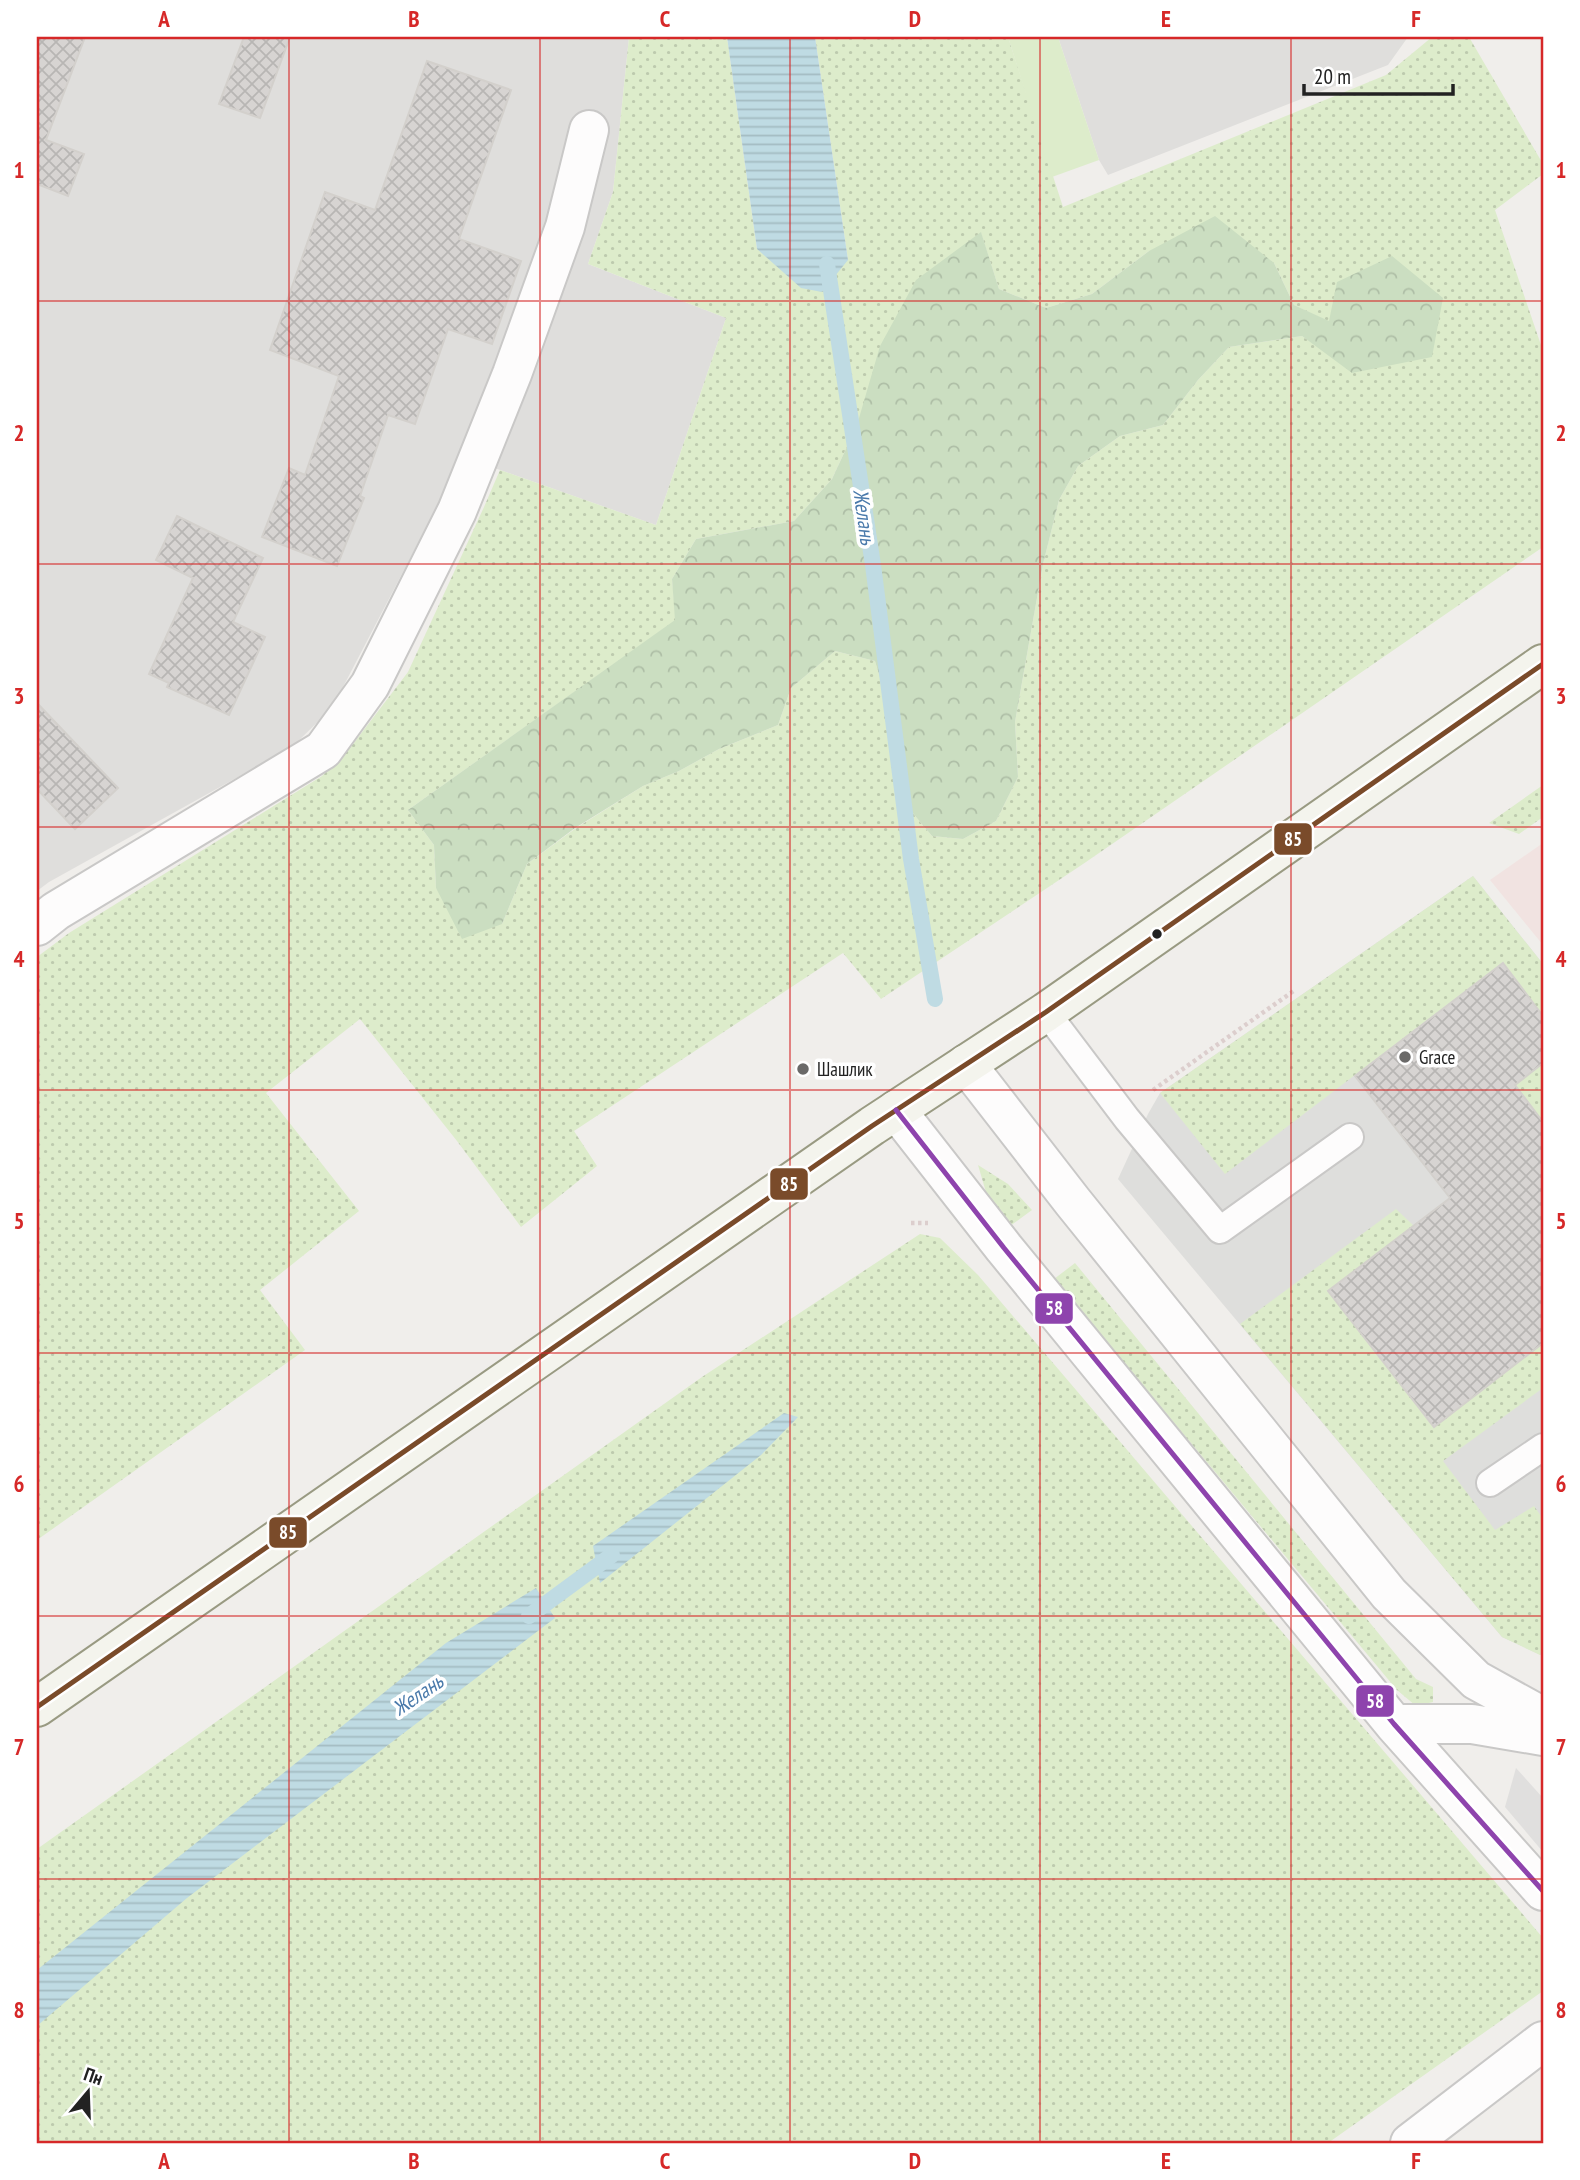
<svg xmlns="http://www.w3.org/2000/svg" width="1580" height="2180" viewBox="0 0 1580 2180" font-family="'PT Sans Narrow',sans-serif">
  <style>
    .residential { fill: #dfdedc }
    .commercial { fill: #f1e3e1 }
    .religious { fill: #dededc }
    .grass { fill: url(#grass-dots); fill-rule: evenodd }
    .forest { fill: url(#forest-crowns) }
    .garden { fill: #ddeccb }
    .parking { fill: #e0dfde }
    .water { fill: url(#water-rules) }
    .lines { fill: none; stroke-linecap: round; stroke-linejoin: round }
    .stream { stroke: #bfdbe3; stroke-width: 16 }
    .building { fill: url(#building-cross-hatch); stroke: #d3d0cc; stroke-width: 2 }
    .service-casing { stroke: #c9c8c7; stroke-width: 30 }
    .minor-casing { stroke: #c9c8c7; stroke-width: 42 }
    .secondary-casing { stroke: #999a82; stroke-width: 42 }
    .path { stroke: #dccecd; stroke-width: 4.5; stroke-dasharray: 3.5 3.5; stroke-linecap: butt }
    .service { stroke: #fdfcfc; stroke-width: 26 }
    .minor { stroke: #fdfcfc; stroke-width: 38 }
    .secondary { stroke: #f4f4ed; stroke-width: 38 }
    .bus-1-casing { stroke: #fff; stroke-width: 10 }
    .bus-2-casing { stroke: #fff; stroke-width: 10 }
    .bus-1 { stroke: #7a4b2a; stroke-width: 5 }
    .bus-2 { stroke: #8e44ad; stroke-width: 5 }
    .grid { fill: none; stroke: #d62828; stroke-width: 2; stroke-opacity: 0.55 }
    .bus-dot { fill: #222; stroke: #fff; stroke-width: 2.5 }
    .poi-dot { fill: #6a6968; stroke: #fff; stroke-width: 2.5 }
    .labels { text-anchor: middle; stroke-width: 7; stroke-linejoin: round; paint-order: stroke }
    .poi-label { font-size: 19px; fill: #222; stroke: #fff; text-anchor: start }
    .water-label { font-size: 21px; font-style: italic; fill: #4a7aab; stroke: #fff }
    .line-badge { stroke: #fff; stroke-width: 2.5 }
    .badge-label { font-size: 19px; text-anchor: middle; font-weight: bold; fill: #fff }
    .neatline { fill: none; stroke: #d62828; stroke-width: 2.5 }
    .grid-label { font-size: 23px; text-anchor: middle; font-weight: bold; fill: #d62828 }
  </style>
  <defs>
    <pattern id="grass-dots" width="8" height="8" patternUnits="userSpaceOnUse" patternTransform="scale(1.75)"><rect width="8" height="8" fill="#ddeccb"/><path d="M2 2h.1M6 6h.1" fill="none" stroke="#bdcaae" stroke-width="1.8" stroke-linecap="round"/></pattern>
    <pattern id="forest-crowns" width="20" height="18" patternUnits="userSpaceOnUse" patternTransform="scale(1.75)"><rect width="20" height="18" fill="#cbdec1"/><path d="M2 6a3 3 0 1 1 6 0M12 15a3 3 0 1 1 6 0" fill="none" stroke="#aebea6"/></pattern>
    <pattern id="water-rules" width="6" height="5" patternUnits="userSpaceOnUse" patternTransform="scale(1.75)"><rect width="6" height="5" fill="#bfdbe3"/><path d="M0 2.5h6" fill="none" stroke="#a4bcc2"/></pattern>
    <pattern id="building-cross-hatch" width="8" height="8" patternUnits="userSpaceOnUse" patternTransform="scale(1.75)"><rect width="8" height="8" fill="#d7d4d2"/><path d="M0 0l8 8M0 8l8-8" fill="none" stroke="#b8b6b4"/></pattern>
  </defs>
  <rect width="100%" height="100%" fill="#f0eeeb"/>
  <path class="residential" d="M 37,37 L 629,37 L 613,192 L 588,264 L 726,318 L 656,525 L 463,457 L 332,708 L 292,747 L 49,882 L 37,891 Z
    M 1058,37 L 1408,37 L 1388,65 L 1108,175 L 1099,160 Z"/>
  <path class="commercial" d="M 1543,843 L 1543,945 L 1490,880 Z"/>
  <path class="religious" d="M 1473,876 L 1543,964 L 1543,1656 L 1502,1637 L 1118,1179 L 1148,1114 L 1160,1093 Z"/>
  <path class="grass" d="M 629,37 L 727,37 L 757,249 L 848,260 L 815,37 L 1008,37 L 1063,207 L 1386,75 L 1432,37 L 1469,37 L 1543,164 L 1543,174 L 1495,210 L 1543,351 L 1543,547 L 1086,862 L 881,999 L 843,953 L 574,1131 L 597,1166 L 521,1227 L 457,1141 L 360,1019 L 266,1093 L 359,1211 L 260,1290 L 305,1350 L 37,1540 L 37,957 L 69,933 L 322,776 L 353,744 L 408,672 L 484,507 L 500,470 L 656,525 L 726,318 L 588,264 L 613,192 ZM 981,233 L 999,289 L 1046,308 L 1092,294 L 1149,251 L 1274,263 L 1294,305 L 1329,322 L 1320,348 L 1302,336 L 1229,347 L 1198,380 L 1163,425 L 1120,436 L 1078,466 L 1059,500 L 1043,564 L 1015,722 L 1018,777 L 996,821 L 963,839 L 932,836 L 911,811 L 900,747 L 875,661 L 835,651 L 791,688 L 778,725 L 719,749 L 679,771 L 643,786 L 576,828 L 527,864 L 502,924 L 436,888 L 434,845 L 408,810 L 676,620 L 672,579 L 696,539 L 794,521 L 832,479 L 857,425 Z
    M 1543,785 L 1543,817 L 1519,834 L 1489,823 Z
    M 1473,876 L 1543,964 L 1543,1016 L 1502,963 L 1225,1174 L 1160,1093 Z
    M 1543,1063 L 1543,1122 L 1515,1085 Z
    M 978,1165 L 1008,1184 L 1032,1210 L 1010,1226 L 988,1199 Z
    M 1396,1209 L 1414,1226 L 1329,1291 L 1433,1427 L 1543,1343 L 1543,1388 L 1443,1461 L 1495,1530 L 1534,1506 L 1543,1519 L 1543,1643 L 1540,1655 L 1502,1637 L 1240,1324 Z
    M 920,1234 L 940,1238 L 978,1275 L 1543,1938 L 1543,1991 L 1328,2143 L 37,2143 L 37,1849 L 702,1377 Z
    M 1075,1263 L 1416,1679 L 1433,1687 L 1433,1702 L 1416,1706 L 1397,1690 L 1054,1279 Z"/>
  <path class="forest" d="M 1215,216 L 1274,263 L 1294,305 L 1329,321 L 1337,282 L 1392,256 L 1443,298 L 1432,357 L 1352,373 L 1302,336 L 1229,347 L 1198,380 L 1163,425 L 1120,436 L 1078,466 L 1059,500 L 1043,564 L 1015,722 L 1018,777 L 996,821 L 963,839 L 932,836 L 911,811 L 900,747 L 875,661 L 835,651 L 791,688 L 778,725 L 719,749 L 679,771 L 643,786 L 575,828 L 527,864 L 502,924 L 462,939 L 436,888 L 434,845 L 408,810 L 675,620 L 672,579 L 696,539 L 794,521 L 832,479 L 857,425 L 880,346 L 916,280 L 981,232 L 999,289 L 1046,308 L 1092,294 L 1149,251 Z"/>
  <path class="garden" d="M 1008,37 L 1058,37 L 1099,160 L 1052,177 Z"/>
  <path class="parking" d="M 1516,1768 L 1543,1798 L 1543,1852 L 1505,1807 Z"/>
  <path class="water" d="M 727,37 L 815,37 L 848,260 L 822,292 L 801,288 L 757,249 Z
    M 784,1413 L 798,1417 L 761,1455 L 600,1583 L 593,1546 Z
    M 536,1588 L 555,1618 L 187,1898 L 37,2026 L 37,1970 L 446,1643 Z"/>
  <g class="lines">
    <path class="stream" d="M 827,264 L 873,565 L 911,859 L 935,999
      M 529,1616 L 612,1555"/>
  </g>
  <path class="building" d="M 37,37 L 85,37 L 46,140 L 84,154 L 68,196 L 37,184 Z
    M 244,37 L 290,37 L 260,118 L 219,104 Z
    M 427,61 L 511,90 L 459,239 L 521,261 L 492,344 L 448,329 L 415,424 L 388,415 L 360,496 L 364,498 L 337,566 L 262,537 L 289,468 L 305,475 L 339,376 L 270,350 L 325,192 L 375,210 Z
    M 177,516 L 263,558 L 233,622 L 265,637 L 229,715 L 167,687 L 169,683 L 149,674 L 193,578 L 156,560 Z
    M 37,703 L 118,788 L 75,829 L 37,789 Z
    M 1503,963 L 1543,1016 L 1543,1063 L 1515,1085 L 1543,1122 L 1543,1343 L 1434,1427 L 1328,1291 L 1450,1198 L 1355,1076 Z"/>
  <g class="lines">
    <defs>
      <path id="service" d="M 1046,1012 L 1127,1119 L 1220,1230 L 1350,1137
        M 1490,1483 L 1543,1447"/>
      <path id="minor" d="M 37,926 L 56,911 L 323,750 L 370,685 L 457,511 L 512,374 L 565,227 L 589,130
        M 966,1064 L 1073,1202 L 1389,1594 L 1476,1680 L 1543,1717
        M 896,1110 L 1004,1248 L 1394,1724 L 1543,1891
        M 1394,1724 L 1472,1724 L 1543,1736
        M 1410,2143 L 1543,2041"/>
      <path id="secondary" d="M 37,1707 L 872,1126 L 1046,1012 L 1543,664"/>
    </defs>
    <use href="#service" class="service-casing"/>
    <use href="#minor" class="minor-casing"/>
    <use href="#secondary" class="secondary-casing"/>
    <path class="path" d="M 1153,1090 L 1295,990
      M 911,1223 L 928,1223"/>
    <use href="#service" class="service"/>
    <use href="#minor" class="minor"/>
    <use href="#secondary" class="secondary"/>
    <defs>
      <path id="bus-1" d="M 37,1707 L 872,1126 L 1046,1012 L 1543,664"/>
      <path id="bus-2" d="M 896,1110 L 1004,1248 L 1394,1724 L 1543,1891"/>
    </defs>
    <use href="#bus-1" class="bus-1-casing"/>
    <use href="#bus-2" class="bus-2-casing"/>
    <use href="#bus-1" class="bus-1"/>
    <use href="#bus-2" class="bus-2"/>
  </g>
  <path class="grid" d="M 289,37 L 289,2143M 540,37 L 540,2143M 790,37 L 790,2143M 1040,37 L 1040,2143M 1291,37 L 1291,2143M 37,301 L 1543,301M 37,564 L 1543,564M 37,827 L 1543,827M 37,1090 L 1543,1090M 37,1353 L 1543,1353M 37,1616 L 1543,1616M 37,1879 L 1543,1879"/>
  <circle class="bus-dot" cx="1157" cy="934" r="6"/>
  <g class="poi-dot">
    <circle cx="1405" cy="1057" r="7"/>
    <circle cx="803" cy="1069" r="7"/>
  </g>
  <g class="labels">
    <g class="poi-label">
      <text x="1419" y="1064">Grace</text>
      <text x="817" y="1076">Шашлик</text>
    </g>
    <g class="water-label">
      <text transform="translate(864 517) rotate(82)" y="7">Желань</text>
      <text transform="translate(418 1695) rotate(-34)" y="7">Желань</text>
    </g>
  </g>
  <g class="line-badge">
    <rect x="1273" y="822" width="40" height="34" rx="7" fill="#7a4b2a"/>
    <rect x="769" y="1167" width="40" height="34" rx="7" fill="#7a4b2a"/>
    <rect x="1034" y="1292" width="40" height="33" rx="7" fill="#8e44ad"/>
    <rect x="268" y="1516" width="40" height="33" rx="7" fill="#7a4b2a"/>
    <rect x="1355" y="1684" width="40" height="34" rx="7" fill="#8e44ad"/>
  </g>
  <g class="badge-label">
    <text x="1293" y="846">85</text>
    <text x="789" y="1191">85</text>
    <text x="1054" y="1315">58</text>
    <text x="288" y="1539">85</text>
    <text x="1375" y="1708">58</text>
  </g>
  <rect width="1580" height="2180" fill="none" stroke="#ffffff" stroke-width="77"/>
  <g transform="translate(88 2092) rotate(19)" stroke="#ffffff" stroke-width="5" paint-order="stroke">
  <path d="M0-5L12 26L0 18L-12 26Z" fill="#222222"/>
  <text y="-10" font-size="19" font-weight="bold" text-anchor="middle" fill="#222222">Пн</text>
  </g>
  <path d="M1304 84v10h149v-10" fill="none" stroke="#222222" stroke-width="3.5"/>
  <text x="1314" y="84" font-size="21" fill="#222222" stroke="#ffffff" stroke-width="5" paint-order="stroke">20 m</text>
  <rect x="38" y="38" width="1504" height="2104" class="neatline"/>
  <g class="grid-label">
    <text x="164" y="27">A</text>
    <text x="414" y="27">B</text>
    <text x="665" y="27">C</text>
    <text x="915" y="27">D</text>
    <text x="1166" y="27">E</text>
    <text x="1416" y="27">F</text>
    <text x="19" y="178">1</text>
    <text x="1561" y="178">1</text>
    <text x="19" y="441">2</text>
    <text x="1561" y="441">2</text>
    <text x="19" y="704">3</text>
    <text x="1561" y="704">3</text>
    <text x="19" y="967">4</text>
    <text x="1561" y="967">4</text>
    <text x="19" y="1229">5</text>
    <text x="1561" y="1229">5</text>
    <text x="19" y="1492">6</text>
    <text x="1561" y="1492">6</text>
    <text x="19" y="1755">7</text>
    <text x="1561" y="1755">7</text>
    <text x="19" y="2018">8</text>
    <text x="1561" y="2018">8</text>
    <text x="164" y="2169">A</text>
    <text x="414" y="2169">B</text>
    <text x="665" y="2169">C</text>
    <text x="915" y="2169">D</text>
    <text x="1166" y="2169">E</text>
    <text x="1416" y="2169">F</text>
  </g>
</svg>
